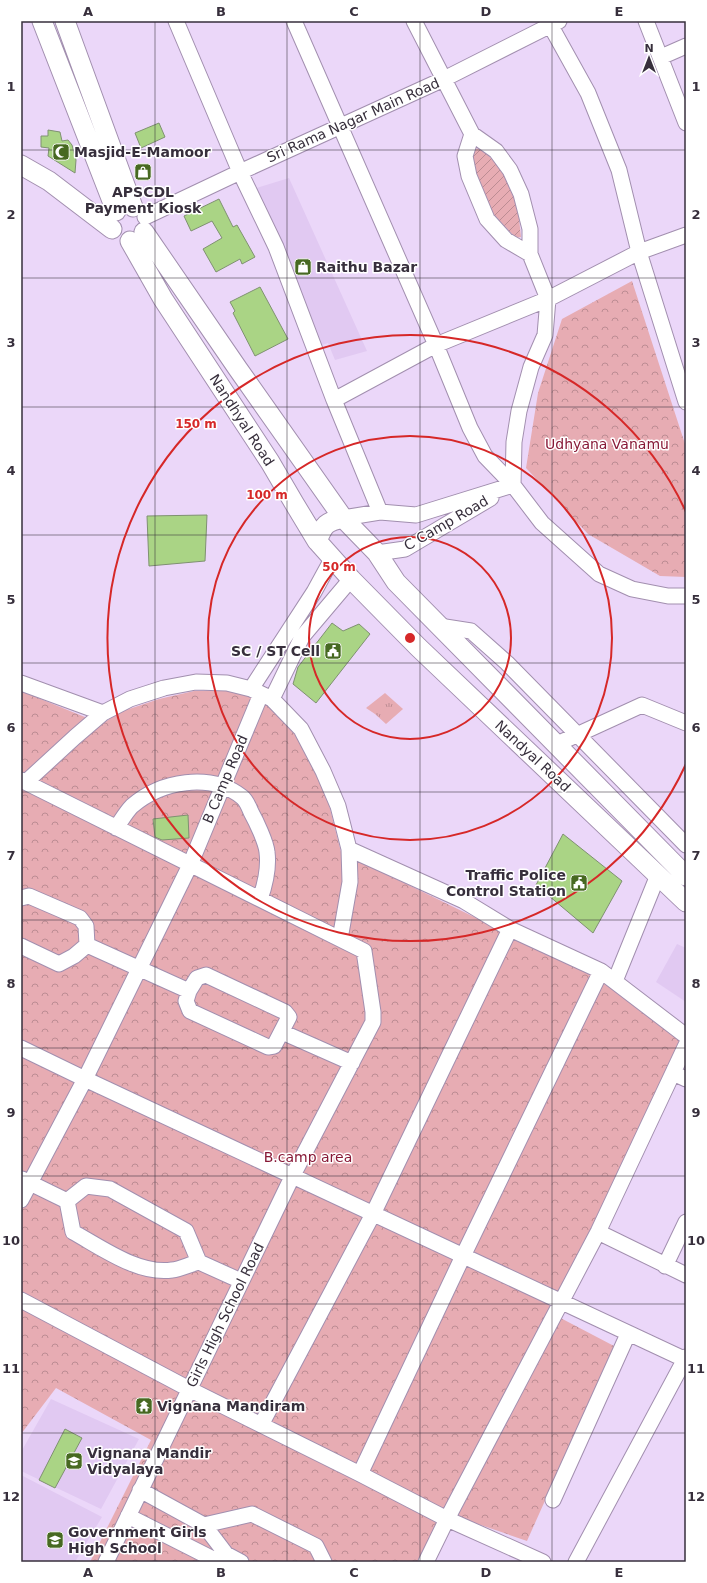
<svg xmlns="http://www.w3.org/2000/svg" width="707" height="1583" viewBox="0 0 707 1583" font-family="'DejaVu Sans',sans-serif">
  <style>
    .built { fill: #e1c9f2 }
    .grass { fill: url(#grass-tufts) }
    .park { fill: url(#park-crowns) }
    .garden { fill: url(#garden-furrows) }
    .building { fill: #aad485; stroke: #7f9171 }
    .lines { fill: none; stroke-linecap: round; stroke-linejoin: round }
    .minor-casing { stroke: #a28faf; stroke-width: 17 }
    .major-casing { stroke: #a28faf; stroke-width: 21 }
    .minor { stroke: #fff; stroke-width: 15 }
    .major { stroke: #fff; stroke-width: 19 }
    .grid { fill: none; stroke: #372f3c; stroke-width: 1; stroke-opacity: 0.55 }
    .ring { fill: none; stroke: #d62828; stroke-width: 2 }
    .labels { text-anchor: middle; stroke-width: 3; stroke-linejoin: round; paint-order: stroke }
    .street-label { font-size: 14px; fill: #372f3c; stroke: #fff }
    .poi-label { font-size: 14px; font-weight: bold; fill: #372f3c; stroke: #fff; text-anchor: start }
    .park-label { font-size: 14px; fill: #871836; stroke: #fff }
    .centre { fill: #d62828; stroke: #fff; stroke-width: 2 }
    .ring-label { font-size: 12px; text-anchor: middle; font-weight: bold; fill: #d62828; stroke: #fff; stroke-width: 3; stroke-linejoin: round; paint-order: stroke }
    .neatline { fill: none; stroke: #372f3c; stroke-width: 1.5 }
    .grid-label { font-size: 13px; text-anchor: middle; font-weight: bold; fill: #372f3c }
  </style>
  <defs>
    <pattern id="grass-tufts" width="24" height="20" patternUnits="userSpaceOnUse"><rect width="24" height="20" fill="#e7acb3"/><path d="M3 7l-1-3M5 7V3M7 7l1-3M15 17l-1-3M17 17v-4M19 17l1-3" fill="none" stroke="#bc8c93"/></pattern>
    <pattern id="park-crowns" width="20" height="18" patternUnits="userSpaceOnUse"><rect width="20" height="18" fill="#e7acb3"/><path d="M2 6a3 3 0 1 1 6 0M12 15a3 3 0 1 1 6 0" fill="none" stroke="#bc8c93"/></pattern>
    <pattern id="garden-furrows" width="10" height="10" patternUnits="userSpaceOnUse"><rect width="10" height="10" fill="#e7acb3"/><path d="M-1 1l2-2M0 10L10 0M9 11l2-2" fill="none" stroke="#bc8c93"/></pattern>
  </defs>
  <rect width="100%" height="100%" fill="#ebd7f9"/>
  <path class="built" d="M 289,178 L 367,351 L 335,360 L 328,343 L 308,350 L 247,191 Z
    M 677,944 L 686,948 L 686,1002 L 656,982 Z
    M 51,1399 L 139,1439 L 101,1509 L 21,1471 L 21,1452 Z
    M 21,1475 L 102,1517 L 75,1562 L 21,1562 Z"/>
  <path class="grass" d="M 385,693 L 403,709 L 386,724 L 375,714 L 366,708 Z"/>
  <path class="park" d="M 632,281 L 686,447 L 686,577 L 660,576 L 588,534 L 526,468 L 538,393 L 562,319 Z
    M 234,690 L 264,702 L 299,736 L 323,781 L 341,852 L 515,937 L 602,976 L 683,1039 L 551,1313 L 614,1346 L 527,1541 L 446,1513 L 422,1562 L 90,1562 L 151,1440 L 56,1388 L 21,1434 L 21,691 L 102,724 L 120,712 L 159,699 L 194,691 Z"/>
  <path class="garden" d="M 481,148 L 503,170 L 518,209 L 521,237 L 516,238 L 492,213 L 477,178 L 473,157 L 475,149 Z"/>
  <path class="building" d="M 159,123 L 165,137 L 141,148 L 135,133 Z
    M 48,130 L 60,132 L 62,141 L 68,140 L 72,145 L 76,160 L 75,173 L 48,156 L 49,148 L 41,147 L 41,136 L 48,136 Z
    M 219,199 L 233,227 L 237,225 L 255,257 L 242,264 L 240,259 L 216,272 L 203,249 L 222,238 L 212,221 L 191,231 L 184,216 Z
    M 260,287 L 288,339 L 255,356 L 233,313 L 235,311 L 230,302 Z
    M 207,515 L 205,561 L 149,566 L 147,516 Z
    M 332,623 L 343,631 L 359,624 L 370,634 L 316,703 L 293,684 L 298,667 Z
    M 188,815 L 189,838 L 162,840 L 155,837 L 153,819 Z
    M 563,834 L 622,881 L 593,933 L 536,885 Z
    M 65,1429 L 82,1438 L 55,1488 L 39,1480 Z"/>
  <g class="lines">
    <defs>
      <path id="minor" d="M 176,21 L 240,172 L 276,247 L 334,400 L 380,512
        M 294,21 L 436,345 L 470,428 L 485,456 L 513,485
        M 414,21 L 472,134 L 496,151 L 510,170 L 521,194 L 530,229 L 530,254 L 548,299 L 545,335 L 531,367 L 519,411 L 514,442 L 513,485 L 542,523 L 599,574 L 632,589 L 668,596 L 686,596
        M 548,21 L 588,93 L 619,170 L 639,252 L 686,402
        M 646,21 L 686,123
        M 661,57 L 686,46
        M 472,134 L 465,156 L 469,176 L 487,219 L 506,240 L 530,254
        M 145,217 L 240,172 L 444,79 L 559,21
        M 334,400 L 436,345 L 548,299 L 639,252 L 686,235
        M 343,518 L 380,512 L 416,515 L 513,485
        M 377,553 L 405,549 L 491,498
        M 439,626 L 471,631 L 507,663 L 686,845
        M 21,683 L 103,713
        M 251,689 L 314,592 L 332,559
        M 272,699 L 302,637 L 351,579
        M 557,744 L 642,705 L 686,723
        M 21,780 L 364,951 L 373,1012 L 373,1022 L 292,1177 L 106,1562
        M 26,782 L 75,737 L 103,713 L 130,699 L 164,688 L 196,682 L 227,683 L 251,689 L 272,699 L 301,729 L 323,771 L 338,806 L 349,849 L 350,882 L 340,939
        M 116,828 C 121,821 126,812 132,806 C 161,781 210,772 242,797 C 246,800 249,807 251,812 C 256,821 266,842 267,852 C 269,868 265,885 260,899
        M 349,849 L 464,901 L 510,929 L 601,971 L 686,1036
        M 21,898 L 29,896 L 80,918 L 86,926 L 87,945
        M 87,945 L 189,991
        M 21,946 L 59,964 L 74,956 L 87,945
        M 206,975 L 285,1012 L 289,1017 L 274,1046 L 268,1047 L 190,1011 L 186,1001 L 189,991 L 197,978 Z
        M 615,981 L 658,875
        M 282,1032 L 352,1063
        M 21,1048 L 85,1079 L 686,1360
        M 673,1073 L 686,1079
        M 22,1179 L 67,1201
        M 21,1200 L 85,1079 L 190,865 L 261,694
        M 67,1201 L 73,1232 C 102,1248 139,1275 172,1270 C 181,1269 190,1264 199,1262 L 241,1281
        M 67,1201 L 86,1186 L 110,1189 L 186,1231 L 199,1262
        M 598,1232 L 686,1275
        M 665,1266 L 686,1222
        M 21,1300 L 189,1389 L 360,1474 L 447,1519 L 543,1562
        M 261,1425 L 373,1214 L 510,929
        M 360,1474 L 463,1256 L 601,971
        M 140,1490 L 204,1525 L 226,1554 L 241,1562
        M 553,1500 L 628,1334
        M 128,1516 L 219,1562
        M 204,1525 L 252,1514 L 316,1546 L 324,1562
        M 426,1562 L 447,1519 L 598,1232 L 686,1045
        M 576,1562 L 686,1357"/>
      <path id="major" d="M 42,21 L 116,211
        M 65,21 L 133,207
        M 21,165 L 49,181 L 112,229
        M 144,232 L 238,369 L 343,518 L 377,553 L 396,582 L 686,876
        M 130,241 L 163,299 L 270,462 L 294,503 L 317,541 L 351,579 L 418,647 L 686,902
        M 317,541 C 324,524 326,522 343,518"/>
    </defs>
    <use href="#minor" class="minor-casing"/>
    <use href="#major" class="major-casing"/>
    <use href="#minor" class="minor"/>
    <use href="#major" class="major"/>
  </g>
  <path class="grid" d="M 155,21 L 155,1562M 287,21 L 287,1562M 420,21 L 420,1562M 552,21 L 552,1562M 21,150 L 686,150M 21,278 L 686,278M 21,407 L 686,407M 21,535 L 686,535M 21,663 L 686,663M 21,792 L 686,792M 21,920 L 686,920M 21,1048 L 686,1048M 21,1176 L 686,1176M 21,1304 L 686,1304M 21,1433 L 686,1433"/>
  <g class="ring">
    <circle cx="410" cy="638" r="101"/>
    <circle cx="410" cy="638" r="202"/>
    <path d="M686 764A303 303 0 1 1 686 512"/>
  </g>
  <defs>
    <symbol id="mosque-square" viewBox="-11 -11 22 22"><rect x="-9" y="-9" width="18" height="18" rx="4" fill="#476921" stroke="#fff"/><path d="M3.5-4.9A6 6 0 1 0 3.5 4.9A5 5 0 1 1 3.5-4.9Z" fill="#fff"/></symbol>
    <symbol id="shop-square" viewBox="-11 -11 22 22"><rect x="-9" y="-9" width="18" height="18" rx="4" fill="#476921" stroke="#fff"/><path d="M-5-2.5h2.3a2.7 3.5 0 0 1 5.4 0H5L5.5 6h-11ZM-1.5-2.5h3a1.5 2.3 0 0 0-3 0Z" fill="#fff"/></symbol>
    <symbol id="civic-square" viewBox="-11 -11 22 22"><rect x="-9" y="-9" width="18" height="18" rx="4" fill="#476921" stroke="#fff"/><path d="M-.6-6.5H3V-4.5H.6V-3L4-1V1h2V6H-6V1h2V-1L-.6-3ZM-1.2 2.5V6h2.4V2.5Z" fill="#fff"/></symbol>
    <symbol id="temple-square" viewBox="-11 -11 22 22"><rect x="-9" y="-9" width="18" height="18" rx="4" fill="#476921" stroke="#fff"/><path d="M0-6L5-2H3V0L6.5 2.5H4V6H1.5V3h-3V6H-4V2.5H-6.5L-3 0V-2H-5Z" fill="#fff"/></symbol>
    <symbol id="school-square" viewBox="-11 -11 22 22"><rect x="-9" y="-9" width="18" height="18" rx="4" fill="#476921" stroke="#fff"/><path d="M0-5L7-2L0 1L-7-2ZM-4 1L0 2.5L4 1V4Q0 6-4 4Z" fill="#fff"/></symbol>
  </defs>
  <g fill-rule="evenodd">
    <use href="#mosque-square" x="51" y="142" width="20" height="20"/>
    <use href="#shop-square" x="133" y="162" width="20" height="20"/>
    <use href="#shop-square" x="293" y="257" width="20" height="20"/>
    <use href="#civic-square" x="323" y="641" width="20" height="20"/>
    <use href="#civic-square" x="569" y="873" width="20" height="20"/>
    <use href="#temple-square" x="134" y="1396" width="20" height="20"/>
    <use href="#school-square" x="64" y="1451" width="20" height="20"/>
    <use href="#school-square" x="45" y="1530" width="20" height="20"/>
  </g>
  <g class="labels">
    <g class="street-label">
      <text transform="translate(353 120) rotate(-24)" y="5">Sri Rama Nagar Main Road</text>
      <text transform="translate(242 420) rotate(57)" y="5">Nandhyal Road</text>
      <text transform="translate(446 523) rotate(-30)" y="5">C Camp Road</text>
      <text transform="translate(533 756) rotate(43)" y="5">Nandyal Road</text>
      <text transform="translate(225 779) rotate(-67)" y="5">B Camp Road</text>
      <text transform="translate(225 1315) rotate(-64)" y="5">Girls High School Road</text>
    </g>
    <g class="poi-label">
      <text x="74" y="157">Masjid-E-Mamoor</text>
      <text x="143" y="197" text-anchor="middle">APSCDL<tspan x="143" dy="16">Payment Kiosk</tspan></text>
      <text x="316" y="272">Raithu Bazar</text>
      <text x="320" y="656" text-anchor="end">SC / ST Cell</text>
      <text x="566" y="880" text-anchor="end">Traffic Police<tspan x="566" dy="16">Control Station</tspan></text>
      <text x="157" y="1411">Vignana Mandiram</text>
      <text x="87" y="1458">Vignana Mandir<tspan x="87" dy="16">Vidyalaya</tspan></text>
      <text x="68" y="1537">Government Girls<tspan x="68" dy="16">High School</tspan></text>
    </g>
    <g class="park-label">
      <text x="607" y="449">Udhyana Vanamu</text>
      <text x="308" y="1162">B.camp area</text>
    </g>
  </g>
  <circle cx="410" cy="638" r="6" class="centre"/>
  <g class="ring-label">
    <text x="196" y="428">150 m</text>
    <text x="267" y="499">100 m</text>
    <text x="339" y="571">50 m</text>
  </g>
  <rect width="707" height="1583" fill="none" stroke="#ffffff" stroke-width="44"/>
  <g transform="translate(649 58)" stroke="#ffffff" stroke-width="3" paint-order="stroke">
  <path d="M0-3L7 15L0 10L-7 15Z" fill="#372f3c"/>
  <text y="-6" font-size="11" font-weight="bold" text-anchor="middle" fill="#372f3c">N</text>
  </g>
  <rect x="22" y="22" width="663" height="1539" class="neatline"/>
  <g class="grid-label">
    <text x="88" y="16">A</text>
    <text x="221" y="16">B</text>
    <text x="354" y="16">C</text>
    <text x="486" y="16">D</text>
    <text x="619" y="16">E</text>
    <text x="11" y="91">1</text>
    <text x="696" y="91">1</text>
    <text x="11" y="219">2</text>
    <text x="696" y="219">2</text>
    <text x="11" y="347">3</text>
    <text x="696" y="347">3</text>
    <text x="11" y="475">4</text>
    <text x="696" y="475">4</text>
    <text x="11" y="604">5</text>
    <text x="696" y="604">5</text>
    <text x="11" y="732">6</text>
    <text x="696" y="732">6</text>
    <text x="11" y="860">7</text>
    <text x="696" y="860">7</text>
    <text x="11" y="988">8</text>
    <text x="696" y="988">8</text>
    <text x="11" y="1117">9</text>
    <text x="696" y="1117">9</text>
    <text x="11" y="1245">10</text>
    <text x="696" y="1245">10</text>
    <text x="11" y="1373">11</text>
    <text x="696" y="1373">11</text>
    <text x="11" y="1501">12</text>
    <text x="696" y="1501">12</text>
    <text x="88" y="1577">A</text>
    <text x="221" y="1577">B</text>
    <text x="354" y="1577">C</text>
    <text x="486" y="1577">D</text>
    <text x="619" y="1577">E</text>
  </g>
</svg>
